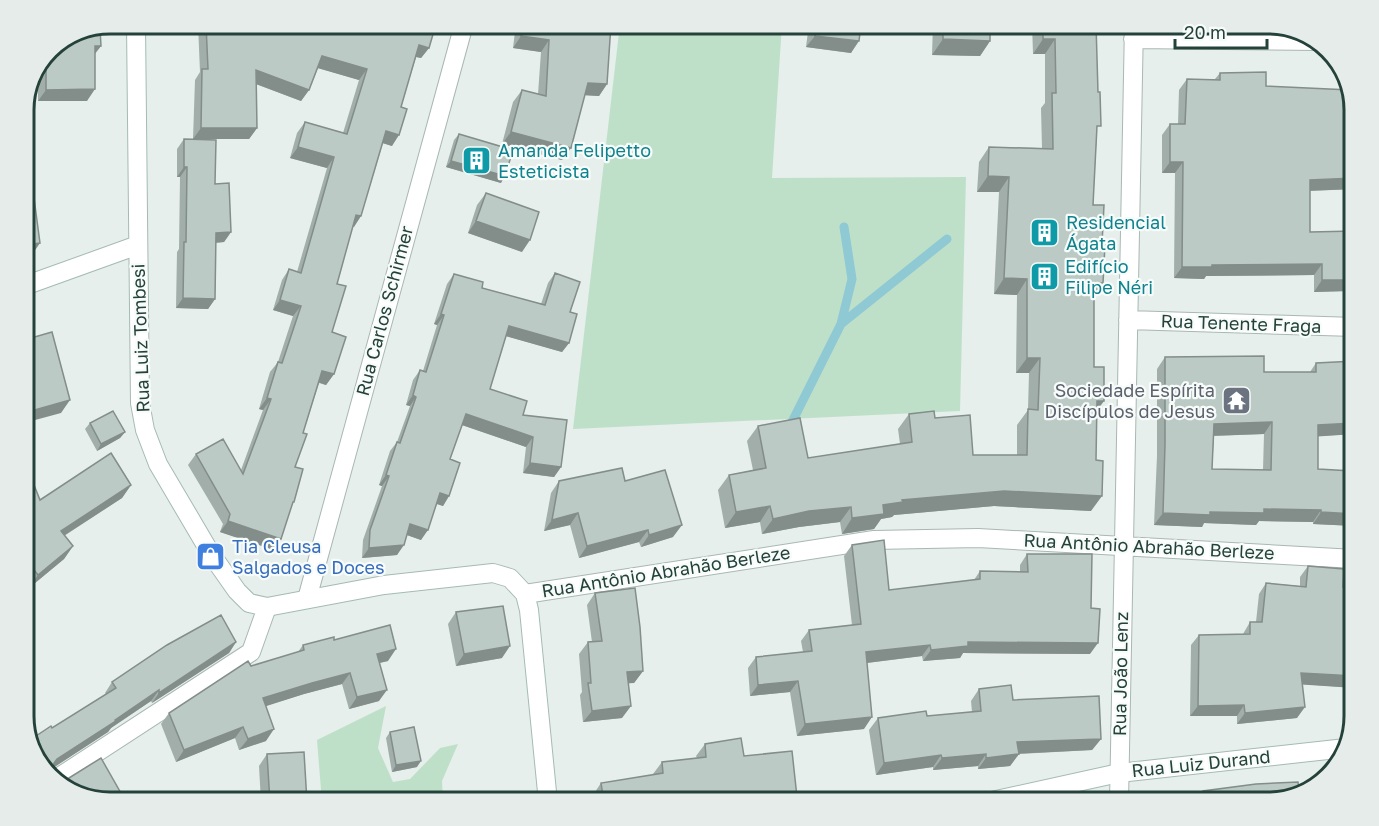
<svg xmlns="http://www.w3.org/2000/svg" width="1379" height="826" viewBox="0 0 1379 826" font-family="'Golos Text',sans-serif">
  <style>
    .green { fill: #bfe0c8 }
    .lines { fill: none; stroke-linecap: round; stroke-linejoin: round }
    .stream { stroke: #8ec9d4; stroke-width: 9 }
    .street-casing { stroke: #a8b8b2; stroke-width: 20 }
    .secondary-casing { stroke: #a4bbb3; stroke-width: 20 }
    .street { stroke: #fff; stroke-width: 18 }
    .secondary { stroke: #fff; stroke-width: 18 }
    .wall { fill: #a1aea9; fill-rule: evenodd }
    .shaded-wall { fill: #838d89 }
    .building { fill: #bbcac4; stroke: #838d89; stroke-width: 1.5; fill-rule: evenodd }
    .labels { text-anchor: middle; stroke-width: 4.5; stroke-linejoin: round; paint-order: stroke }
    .culture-label { font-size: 18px; fill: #0d838f; stroke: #f7fbf9; text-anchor: start }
    .street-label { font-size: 18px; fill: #24423a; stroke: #f7fbf9 }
    .worship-label { font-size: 18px; fill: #5b616d; stroke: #f7fbf9; text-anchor: end }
    .shop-label { font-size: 18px; fill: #366cbe; stroke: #f7fbf9; text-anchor: start }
    .rim { fill: none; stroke: #24423a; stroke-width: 3 }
  </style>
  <rect width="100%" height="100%" fill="#e6efeb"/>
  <path class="green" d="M 620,24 L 782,24 L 772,178 L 966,177 L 960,411 L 573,429 Z
    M 386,706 L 378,748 L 393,782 L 410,779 L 440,748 L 458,744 L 442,781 L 443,802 L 322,802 L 317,740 Z"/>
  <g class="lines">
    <path class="stream" d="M 841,324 L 852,279 L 844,227
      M 790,426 L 841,324 L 947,239"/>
    <defs>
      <path id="street" d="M 1133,39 L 1318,41
        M 1128,320 L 1355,327
        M 525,594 L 874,540 L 978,538 L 1355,559
        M 307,599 L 464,24
        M 56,779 L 251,652 L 267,607
        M 1119,802 L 1134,24"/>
      <path id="secondary" d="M 136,24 L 140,403 L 145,430 L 158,464 L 211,554 L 237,591 L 249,603 L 267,607 L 384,585 L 493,573 L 510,578 L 525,594 L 529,610 L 548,802
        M 24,286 L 138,245
        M 987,802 L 1119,773 L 1346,748"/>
    </defs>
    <use href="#street" class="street-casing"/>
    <use href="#secondary" class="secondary-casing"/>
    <use href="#street" class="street"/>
    <use href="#secondary" class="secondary"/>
  </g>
  <path class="wall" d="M 198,24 L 436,24 L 429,48 L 421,58 L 416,57 L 401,107 L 392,146 L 383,143 L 361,216 L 353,227 L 337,284 L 332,332 L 334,374 L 326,385 L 319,383 L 303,433 L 295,467 L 292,505 L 281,539 L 274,550 L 220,532 L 223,524 L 188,465 L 196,454 L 241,470 L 263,410 L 259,409 L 270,372 L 278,362 L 293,316 L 273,310 L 282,280 L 289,269 L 297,272 L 327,168 L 290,158 L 297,133 L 305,122 L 343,133 L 359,80 L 318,68 L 309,90 L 301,101 L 256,84 L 257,128 L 249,139 L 193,139 L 195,80 L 200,72 Z
    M 516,24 L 611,24 L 607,84 L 599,96 L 585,95 L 562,160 L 502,144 L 513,102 L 522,90 L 538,94 L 541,52 L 513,48 Z
    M 809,24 L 861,24 L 851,53 L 806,47 Z
    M 933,24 L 990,24 L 990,41 L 980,56 L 932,55 Z
    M 1032,24 L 1096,24 L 1097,132 L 1093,205 L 1094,367 L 1097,411 L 1091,511 L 994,506 L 894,515 L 892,517 L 881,519 L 874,529 L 842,534 L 840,522 L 799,527 L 762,534 L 760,522 L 725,528 L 718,490 L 729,475 L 753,470 L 747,441 L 758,426 L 808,458 L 900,444 L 898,429 L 909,414 L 935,418 L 973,455 L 1017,455 L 1017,425 L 1028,410 L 1029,373 L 1016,373 L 1017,295 L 994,294 L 999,192 L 977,192 L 979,162 L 989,147 L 1042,148 L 1041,108 L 1045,103 L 1045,54 L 1033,54 Z
    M 101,46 L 95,54 L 87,101 L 38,101 L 38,75 L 50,49 Z
    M 1220,73 L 1266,86 L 1349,106 L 1355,106 L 1355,189 L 1310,191 L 1310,232 L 1355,231 L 1355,282 L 1348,291 L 1314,292 L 1314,275 L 1206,276 L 1204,279 L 1174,278 L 1175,173 L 1162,173 L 1162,135 L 1170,124 L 1178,124 L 1179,90 L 1187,79 L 1215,79 Z
    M 459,134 L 501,183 L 446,167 L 454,140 Z
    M 184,139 L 215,184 L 231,232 L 224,242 L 216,243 L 215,299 L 208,309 L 176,308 L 177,252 L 179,249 L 180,177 L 177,177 L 177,149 Z
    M 486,193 L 522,252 L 468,233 L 477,205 Z
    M 555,273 L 570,312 L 569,343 L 562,352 L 506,336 L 490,389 L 523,415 L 561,467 L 554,477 L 523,473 L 526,447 L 462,425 L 450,459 L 449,496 L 443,506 L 437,504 L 421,540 L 407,535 L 397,555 L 362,558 L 363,540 L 382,486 L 379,485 L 390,451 L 397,442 L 410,406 L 406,405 L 413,380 L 420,370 L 423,371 L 437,325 L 434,324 L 447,284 L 454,274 L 482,288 L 541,304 L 548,283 Z
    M 1165,357 L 1264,372 L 1310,372 L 1316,363 L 1355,361 L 1355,434 L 1318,436 L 1318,469 L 1352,483 L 1355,484 L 1355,526 L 1313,524 L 1313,522 L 1259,521 L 1256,525 L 1204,523 L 1202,527 L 1154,525 L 1157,456 L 1157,369 ZM 1264,434 L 1263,470 L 1212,469 L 1214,436 Z
    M 90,423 L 125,432 L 120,438 L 97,451 L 85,429 Z
    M 24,460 L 40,500 L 131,485 L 122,498 L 64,536 L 73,546 L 64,559 L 29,588 L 24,581 Z
    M 559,481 L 625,481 L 673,537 L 641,547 L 639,542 L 579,558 L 570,525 L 544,531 L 551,493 Z
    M 852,545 L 889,590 L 974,580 L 980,571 L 1020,572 L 1020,565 L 1027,554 L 1090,654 L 963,653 L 960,658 L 923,661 L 922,656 L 867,663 L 864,729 L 797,736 L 790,692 L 750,696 L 748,668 L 756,657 L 803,652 L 801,641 L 809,630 L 852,625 L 844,556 Z
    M 1308,566 L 1343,587 L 1355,587 L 1355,688 L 1302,684 L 1297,718 L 1237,724 L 1237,716 L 1190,716 L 1191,645 L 1199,635 L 1243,634 L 1250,622 L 1256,622 L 1259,594 L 1266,583 L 1300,586 L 1300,577 Z
    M 595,593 L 643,671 L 634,683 L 628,683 L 622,718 L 583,722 L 580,695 L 582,692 L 579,654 L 588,642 L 592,642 L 587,605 Z
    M 456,612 L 502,658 L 456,666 L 448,624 Z
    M 334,640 L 388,661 L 380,663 L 379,701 L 349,709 L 342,684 L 304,694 L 265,706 L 266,741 L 239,750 L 235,738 L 176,762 L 161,724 L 169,713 L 251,666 L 298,652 L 303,645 Z
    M 236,642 L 229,653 L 152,703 L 151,701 L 111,728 L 108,732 L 52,768 L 54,775 L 59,779 L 67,790 L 36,759 L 52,728 L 106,694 L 105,693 L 112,682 Z
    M 979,689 L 1013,700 L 1101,739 L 1092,750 L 1019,754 L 1010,766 L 978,769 L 978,766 L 933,770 L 933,767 L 876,775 L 869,730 L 878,718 L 927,716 L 972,712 L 971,701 Z
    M 390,732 L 417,767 L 392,772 L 386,738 Z
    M 705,744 L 744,756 L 793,802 L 594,802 L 593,795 L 601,783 L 653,775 L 653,774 L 662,762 L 697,758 L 696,756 Z
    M 267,754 L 307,802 L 261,802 L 259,766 Z
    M 1203,791 L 1269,802 L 1196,802 Z"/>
  <path class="shaded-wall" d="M 521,36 L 549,40 L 541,52 L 513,48 Z
    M 815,36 L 859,41 L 851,53 L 806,47 Z
    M 943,39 L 990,41 L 980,56 L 932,55 Z
    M 1043,39 L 1055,39 L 1045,54 L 1033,54 Z
    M 419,45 L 429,48 L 421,58 L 412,56 Z
    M 95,46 L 101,46 L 92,57 Z
    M 322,56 L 367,69 L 359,80 L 314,67 Z
    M 256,70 L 309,90 L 301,101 L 248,81 Z
    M 588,83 L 607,84 L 599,96 L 580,95 Z
    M 95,89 L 87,101 L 38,101 L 46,90 Z
    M 201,128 L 257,128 L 249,139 L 193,139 Z
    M 386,131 L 399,135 L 392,146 L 379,142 Z
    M 511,132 L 571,148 L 562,160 L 502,144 Z
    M 298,147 L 334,157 L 327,168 L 290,158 Z
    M 451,161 L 505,176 L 501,183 L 446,167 Z
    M 1170,162 L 1183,162 L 1175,173 L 1162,173 Z
    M 184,167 L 187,167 L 180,177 L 177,177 Z
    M 988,176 L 1009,177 L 999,192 L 977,192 Z
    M 1355,178 L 1355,189 L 1302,191 L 1310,180 Z
    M 356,215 L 361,216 L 354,227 L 349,225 Z
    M 476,221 L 530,240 L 522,252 L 468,233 Z
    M 231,232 L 224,242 L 209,243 L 216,233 Z
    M 40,243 L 29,259 L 24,259 L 24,245 Z
    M 1322,264 L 1314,275 L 1206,276 L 1204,279 L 1174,278 L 1182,267 L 1212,265 Z
    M 1355,272 L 1355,282 L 1348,291 L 1314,292 L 1322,280 Z
    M 1004,278 L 1027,279 L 1017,295 L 994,294 Z
    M 1094,283 L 1103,283 L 1092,298 Z
    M 183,298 L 215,299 L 208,309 L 176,308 Z
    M 280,300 L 301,306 L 293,316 L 273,310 Z
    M 441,314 L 444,315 L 437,325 L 434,324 Z
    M 509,326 L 569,343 L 562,352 L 502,335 Z
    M 1027,358 L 1040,358 L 1029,373 L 1016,373 Z
    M 322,371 L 334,374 L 326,385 L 315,381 Z
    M 413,395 L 416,397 L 410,406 L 406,405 Z
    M 267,398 L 271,399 L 263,410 L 259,409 Z
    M 70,400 L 61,413 L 24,423 L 24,413 Z
    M 1097,401 L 1104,401 L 1093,416 Z
    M 466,414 L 533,437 L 526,447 L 459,424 Z
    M 1272,422 L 1264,434 L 1206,436 L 1214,424 Z
    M 1355,423 L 1355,434 L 1310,437 L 1318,425 Z
    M 125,432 L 120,438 L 97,451 L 101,444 Z
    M 530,463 L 561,467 L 554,477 L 523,473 Z
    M 386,475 L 389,476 L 382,486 L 379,485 Z
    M 131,485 L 122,498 L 51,544 L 61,531 Z
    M 1004,491 L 1102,496 L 1091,511 L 994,506 L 894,515 L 892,517 L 881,519 L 874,529 L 842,534 L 852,518 L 883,505 L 902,500 Z
    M 440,493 L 449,496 L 443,506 L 434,503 Z
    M 770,506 L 760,522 L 725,528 L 736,512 Z
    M 851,507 L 840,522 L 799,527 L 762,534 L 773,519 L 809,511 Z
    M 1264,509 L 1321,510 L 1313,522 L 1259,521 L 1256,525 L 1204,523 L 1202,527 L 1154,525 L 1163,513 Z
    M 1321,512 L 1355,514 L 1355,526 L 1313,524 Z
    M 578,513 L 570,525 L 544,531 L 552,520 Z
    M 228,521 L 281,539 L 274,550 L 220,532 Z
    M 410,524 L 428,530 L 421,540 L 404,534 Z
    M 682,525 L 673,537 L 641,547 L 649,535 Z
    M 648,530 L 639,542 L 579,558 L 587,546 Z
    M 404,545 L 397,555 L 362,558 L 369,548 Z
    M 73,546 L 64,559 L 29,588 L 38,575 Z
    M 236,642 L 229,653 L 152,703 L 159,693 Z
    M 968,642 L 1098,643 L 1090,654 L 963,653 L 960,658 L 923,661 L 931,650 Z
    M 930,645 L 922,656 L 858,664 L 866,652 Z
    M 510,646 L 502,658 L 456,666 L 464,654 Z
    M 396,649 L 388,661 L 369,665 L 377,654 Z
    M 643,671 L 634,683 L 618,684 L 627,672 Z
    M 350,673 L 342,684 L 304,694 L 254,710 L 263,698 L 312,683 Z
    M 1301,673 L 1355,676 L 1355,688 L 1294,684 Z
    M 798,681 L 790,692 L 750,696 L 758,685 Z
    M 159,690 L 151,701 L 111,728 L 108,732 L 50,770 L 57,759 Z
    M 387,690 L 379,701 L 349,709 L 357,697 Z
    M 1244,705 L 1237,716 L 1190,716 L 1198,706 Z
    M 631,706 L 622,718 L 583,722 L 592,711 Z
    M 1305,707 L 1297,718 L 1237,724 L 1245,713 Z
    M 872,717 L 864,729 L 797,736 L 805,724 Z
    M 243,727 L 235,738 L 176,762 L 184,750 Z
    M 274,729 L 266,741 L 239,750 L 248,739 Z
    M 1101,739 L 1092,750 L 1009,754 L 1017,742 Z
    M 986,754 L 978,766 L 933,770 L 942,758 Z
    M 1019,754 L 1010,766 L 978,769 L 986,758 Z
    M 941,755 L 933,767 L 876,775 L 884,763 Z
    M 421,761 L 417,767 L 392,772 L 396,765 Z
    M 797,797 L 793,802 L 759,802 Z"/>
  <path class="building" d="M 206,24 L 436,24 L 429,48 L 419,45 L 401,107 L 407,109 L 399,135 L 386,131 L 361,216 L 356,215 L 337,284 L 346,286 L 332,332 L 346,337 L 334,374 L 322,371 L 303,433 L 307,434 L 295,467 L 303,469 L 294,502 L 293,502 L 281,539 L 228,521 L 230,514 L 196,454 L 223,439 L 243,474 L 271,399 L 267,398 L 278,362 L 282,363 L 301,306 L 280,300 L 289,269 L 301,273 L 334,157 L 298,147 L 305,122 L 347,134 L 367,69 L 322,56 L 309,90 L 256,70 L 257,128 L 201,128 L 202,69 L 208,69 Z
    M 523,24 L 611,24 L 607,84 L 588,83 L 571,148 L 511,132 L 522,90 L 546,96 L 549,40 L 521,36 Z
    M 816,24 L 861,24 L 859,41 L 815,36 Z
    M 943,24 L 990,24 L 990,41 L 943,39 Z
    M 1043,24 L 1096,24 L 1098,92 L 1100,92 L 1101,126 L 1097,126 L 1093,205 L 1104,205 L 1102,244 L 1105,245 L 1103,283 L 1094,283 L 1094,367 L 1104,367 L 1104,401 L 1097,401 L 1096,460 L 1103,461 L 1102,496 L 1004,491 L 902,500 L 903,502 L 883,505 L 884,514 L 852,518 L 851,507 L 809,511 L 773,519 L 770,506 L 736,512 L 729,475 L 766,468 L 758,426 L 800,418 L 808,458 L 912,442 L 909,414 L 934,411 L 935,418 L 970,415 L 973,455 L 1027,455 L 1028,409 L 1038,410 L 1040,358 L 1027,358 L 1027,279 L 1004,278 L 1009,177 L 988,176 L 989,147 L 1053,149 L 1052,93 L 1056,93 L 1055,39 L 1043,39 Z
    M 100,28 L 101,46 L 95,46 L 95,89 L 46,90 L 46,57 L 50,49 Z
    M 1266,72 L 1266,86 L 1350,90 L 1349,106 L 1355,106 L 1355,178 L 1310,180 L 1310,232 L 1355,231 L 1355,280 L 1322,280 L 1322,264 L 1212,265 L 1212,267 L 1182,267 L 1183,162 L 1170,162 L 1170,124 L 1185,124 L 1187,79 L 1220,80 L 1220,73 Z
    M 459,134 L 513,150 L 505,176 L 451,161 Z
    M 184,139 L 216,140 L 215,184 L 229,183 L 231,232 L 216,233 L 215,299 L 183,298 L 184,242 L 186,242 L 187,167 L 184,167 Z
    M 486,193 L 539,212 L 530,240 L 476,221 Z
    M 34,198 L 40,243 L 24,245 L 24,199 Z
    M 555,273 L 580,282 L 570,312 L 577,314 L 569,343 L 509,326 L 490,389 L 527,401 L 523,415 L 567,420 L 561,467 L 530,463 L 533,437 L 466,414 L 450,459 L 460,463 L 449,496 L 440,493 L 428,530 L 410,524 L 404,545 L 369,548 L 370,530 L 389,476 L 386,475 L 397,442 L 400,443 L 416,397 L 413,395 L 420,370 L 426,372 L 444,315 L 441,314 L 454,274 L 483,282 L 482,288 L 545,305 Z
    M 52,332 L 70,400 L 24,413 L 24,340 Z
    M 1264,356 L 1264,372 L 1316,372 L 1316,363 L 1355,361 L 1355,423 L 1318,425 L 1318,469 L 1352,471 L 1352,483 L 1355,484 L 1355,514 L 1321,512 L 1321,510 L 1264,509 L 1264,513 L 1210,512 L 1210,515 L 1163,513 L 1165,444 L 1165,357 ZM 1272,422 L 1271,470 L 1212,469 L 1214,424 Z
    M 113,411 L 125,432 L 101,444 L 90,423 Z
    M 111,453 L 131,485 L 61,531 L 73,546 L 38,575 L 24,557 L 24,460 L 40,500 Z
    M 622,468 L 625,481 L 665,470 L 682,525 L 649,535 L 648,530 L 587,546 L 578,513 L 552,520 L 559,481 Z
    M 884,540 L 889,590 L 980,579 L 980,571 L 1028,572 L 1027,554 L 1092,554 L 1091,608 L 1100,609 L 1098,643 L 968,642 L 968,646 L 931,650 L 930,645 L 866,652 L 872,717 L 805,724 L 798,681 L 758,685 L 756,657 L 812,651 L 809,630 L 861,624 L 852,545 Z
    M 1308,566 L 1344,569 L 1343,587 L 1355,587 L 1355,676 L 1301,673 L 1305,707 L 1245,713 L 1244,705 L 1198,706 L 1199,635 L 1250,634 L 1250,622 L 1262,622 L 1266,583 L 1306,587 Z
    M 635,588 L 640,627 L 643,671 L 627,672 L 631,706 L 592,711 L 588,683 L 591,683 L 588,642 L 602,641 L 595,593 Z
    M 503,606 L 510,646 L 464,654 L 456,612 Z
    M 221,615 L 236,642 L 159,693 L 159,690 L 115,720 L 116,721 L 57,759 L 54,763 L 52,769 L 54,775 L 59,779 L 64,780 L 69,778 L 101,758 L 126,802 L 110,802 L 67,790 L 36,759 L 30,740 L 51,726 L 52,728 L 116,688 L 112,682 L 167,645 Z
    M 390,625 L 396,649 L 377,654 L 387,690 L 357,697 L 350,673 L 312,683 L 263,698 L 274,729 L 248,739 L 243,727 L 184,750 L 169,713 L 248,661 L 251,666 L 304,650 L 303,645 L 334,637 L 334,640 Z
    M 1011,685 L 1013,700 L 1099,696 L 1101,739 L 1017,742 L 1019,754 L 986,758 L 986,754 L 942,758 L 941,755 L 884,763 L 878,718 L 926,711 L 927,716 L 981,711 L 979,689 Z
    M 414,727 L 421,761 L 396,765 L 390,732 Z
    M 741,738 L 744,756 L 792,751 L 797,797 L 759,802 L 604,802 L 601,783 L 663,773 L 662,762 L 706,757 L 705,744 Z
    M 304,752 L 307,802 L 270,802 L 267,754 Z
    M 1298,782 L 1299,794 L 1269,802 L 1205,802 L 1203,791 L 1256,784 Z"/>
  <defs>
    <symbol id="building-square" viewBox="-11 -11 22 22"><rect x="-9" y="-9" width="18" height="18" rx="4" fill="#0f9aa8" stroke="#f7fbf9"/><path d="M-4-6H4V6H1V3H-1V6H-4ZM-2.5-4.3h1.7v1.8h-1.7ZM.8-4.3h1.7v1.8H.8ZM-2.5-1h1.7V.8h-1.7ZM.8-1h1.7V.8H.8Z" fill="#fff"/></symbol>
    <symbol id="temple-square" viewBox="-11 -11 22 22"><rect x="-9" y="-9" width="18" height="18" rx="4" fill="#6b7280" stroke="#f7fbf9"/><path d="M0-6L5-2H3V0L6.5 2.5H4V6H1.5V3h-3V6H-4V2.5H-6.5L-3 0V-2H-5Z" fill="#fff"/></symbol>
    <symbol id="shop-square" viewBox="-11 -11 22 22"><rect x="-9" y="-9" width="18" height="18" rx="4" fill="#3f7fe0" stroke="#f7fbf9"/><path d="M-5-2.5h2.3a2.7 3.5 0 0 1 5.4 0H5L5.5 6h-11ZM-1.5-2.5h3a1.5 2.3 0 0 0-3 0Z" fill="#fff"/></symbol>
  </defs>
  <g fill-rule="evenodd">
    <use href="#building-square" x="460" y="144" width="33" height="33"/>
    <use href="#building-square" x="1028" y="216" width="33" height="33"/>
    <use href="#building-square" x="1028" y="260" width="33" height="33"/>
    <use href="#temple-square" x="1220" y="384" width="33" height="33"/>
    <use href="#shop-square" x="194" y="540" width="33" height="33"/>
  </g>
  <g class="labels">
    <g class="culture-label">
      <text x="498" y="157">Amanda Felipetto<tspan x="498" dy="21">Esteticista</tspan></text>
      <text x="1066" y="229">Residencial<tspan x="1066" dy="21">Ágata</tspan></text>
      <text x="1065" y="273">Edifício<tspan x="1065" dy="21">Filipe Néri</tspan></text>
    </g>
    <g class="street-label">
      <text transform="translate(385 311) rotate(-75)" y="6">Rua Carlos Schirmer</text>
      <text transform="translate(1241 324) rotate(2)" y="6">Rua Tenente Fraga</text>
      <text transform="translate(141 338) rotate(-92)" y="6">Rua Luiz Tombesi</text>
      <text transform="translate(1149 547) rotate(3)" y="6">Rua Antônio Abrahão Berleze</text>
      <text transform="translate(666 572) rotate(-9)" y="6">Rua Antônio Abrahão Berleze</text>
      <text transform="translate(1121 674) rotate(-89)" y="6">Rua João Lenz</text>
      <text transform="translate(1201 764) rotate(-6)" y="6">Rua Luiz Durand</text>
    </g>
    <g class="worship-label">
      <text x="1215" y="397">Sociedade Espírita<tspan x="1215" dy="21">Discípulos de Jesus</tspan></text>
    </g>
    <g class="shop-label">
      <text x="232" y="553">Tia Cleusa<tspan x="232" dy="21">Salgados e Doces</tspan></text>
    </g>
  </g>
  <path d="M0 0H1379V826H0ZM110 34H1268A76 76 0 0 1 1344 110V716A76 76 0 0 1 1268 792H110A76 76 0 0 1 34 716V110A76 76 0 0 1 110 34Z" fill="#e6ecea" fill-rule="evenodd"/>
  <path class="rim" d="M110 34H1268A76 76 0 0 1 1344 110V716A76 76 0 0 1 1268 792H110A76 76 0 0 1 34 716V110A76 76 0 0 1 110 34Z"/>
  <path d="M1175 39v9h92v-9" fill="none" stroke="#24423a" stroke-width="3"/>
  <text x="1184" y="39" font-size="18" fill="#24423a" stroke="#f7fbf9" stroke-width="4.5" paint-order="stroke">20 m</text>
</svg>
